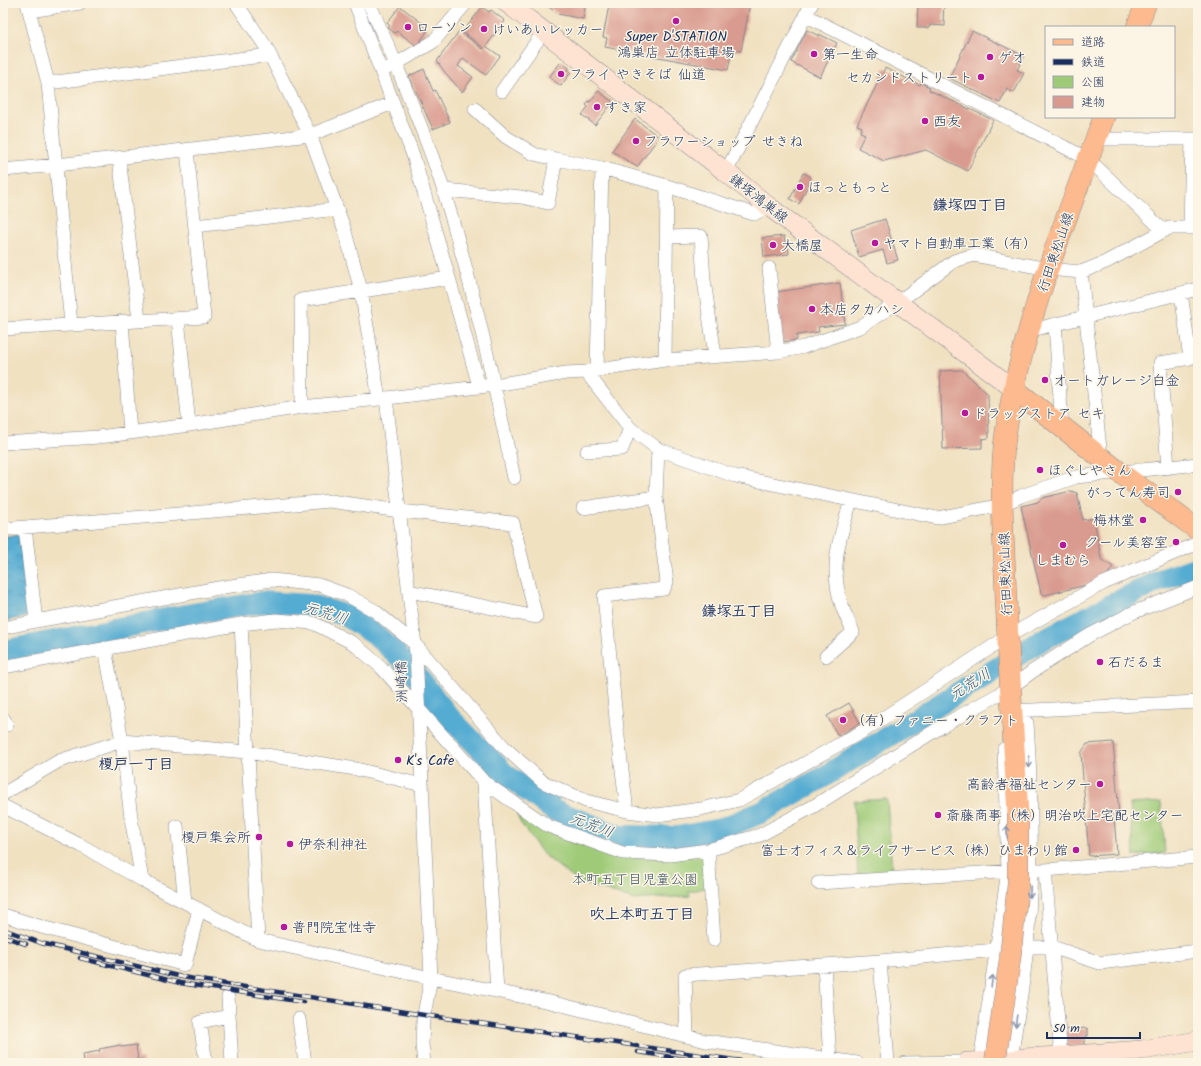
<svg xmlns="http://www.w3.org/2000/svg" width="1201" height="1066" viewBox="0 0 1201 1066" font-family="Kalam,'Klee One',sans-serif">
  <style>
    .park { fill: #9fcb78; stroke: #5d7d6b }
    .water { fill: url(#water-ripples); stroke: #386e98 }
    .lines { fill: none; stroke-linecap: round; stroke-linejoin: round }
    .stream { stroke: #55acd2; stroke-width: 3.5 }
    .river { stroke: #55acd2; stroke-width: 22 }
    .building { fill: #d99b8f }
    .street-casing { stroke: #868890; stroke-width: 14 }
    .secondary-casing { stroke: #868890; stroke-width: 20 }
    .primary-casing { stroke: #868890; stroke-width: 22 }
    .street { stroke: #fff; stroke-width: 13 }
    .secondary { stroke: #fee3d2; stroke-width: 19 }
    .primary { stroke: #fcba8e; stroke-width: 21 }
    .rail-casing { stroke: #1b2f5e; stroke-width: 4.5 }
    .rail { stroke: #fcf5e5; stroke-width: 3; stroke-dasharray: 9; stroke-linecap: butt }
    .primary-bridge-casing { stroke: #868890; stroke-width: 22; stroke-linecap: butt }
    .primary-bridge { stroke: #fcba8e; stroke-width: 21 }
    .oneway { stroke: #8d97ae }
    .poi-dot { fill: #b5179e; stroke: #fcf5e5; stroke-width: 1.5 }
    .labels { text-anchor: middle; stroke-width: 3; stroke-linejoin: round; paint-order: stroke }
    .poi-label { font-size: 14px; fill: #1b2f5e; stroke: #fcf5e5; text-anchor: start }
    .street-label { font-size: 14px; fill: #1b2f5e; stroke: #fcf5e5 }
    .park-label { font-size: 14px; fill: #3c5664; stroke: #fcf5e5 }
    .neighbourhood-label { font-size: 15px; font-weight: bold; fill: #1b2f5e; stroke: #fcf5e5 }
    .water-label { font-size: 15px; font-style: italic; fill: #2f5b87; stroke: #fcf5e5 }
  </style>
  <defs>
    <pattern id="water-ripples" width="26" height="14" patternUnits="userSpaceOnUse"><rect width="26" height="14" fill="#55acd2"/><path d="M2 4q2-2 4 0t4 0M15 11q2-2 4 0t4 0" fill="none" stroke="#468cae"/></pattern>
  </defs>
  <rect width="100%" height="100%" fill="#fcf5e5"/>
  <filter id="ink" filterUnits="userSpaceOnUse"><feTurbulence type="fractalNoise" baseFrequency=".025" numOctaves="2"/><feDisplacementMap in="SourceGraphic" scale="8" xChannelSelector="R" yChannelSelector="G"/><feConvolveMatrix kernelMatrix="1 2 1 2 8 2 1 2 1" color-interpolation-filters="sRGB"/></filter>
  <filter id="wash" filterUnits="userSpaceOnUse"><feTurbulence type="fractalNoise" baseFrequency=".012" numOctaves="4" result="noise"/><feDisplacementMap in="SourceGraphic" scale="16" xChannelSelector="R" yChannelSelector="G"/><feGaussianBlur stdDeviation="0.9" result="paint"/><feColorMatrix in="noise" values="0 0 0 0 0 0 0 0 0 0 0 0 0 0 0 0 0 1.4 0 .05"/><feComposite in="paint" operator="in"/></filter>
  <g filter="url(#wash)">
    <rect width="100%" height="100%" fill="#f0e1c1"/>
    <path class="park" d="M 887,799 L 892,873 L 858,876 L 854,801 Z
      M 1161,802 L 1165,853 L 1134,856 L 1130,804 Z
      M 515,809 L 525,818 L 546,830 L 575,843 L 626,858 L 704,856 L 708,887 L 689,892 L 690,896 L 634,900 L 577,881 L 543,854 L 520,822 Z"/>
    <path class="water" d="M 18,534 L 22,538 L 29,612 L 26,617 L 3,621 L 3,537 Z"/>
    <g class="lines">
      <path class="stream" d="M 553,810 L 559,795"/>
      <path class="river" d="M 3,651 L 180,616 L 263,602 L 310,605 L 345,615 L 377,636 L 410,667 L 450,718 L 504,773 L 553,810 L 620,836 L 678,837 L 721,829 L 762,812 L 825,776 L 1042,640 L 1158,581 L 1198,567"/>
    </g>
    <g id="blocks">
      <path class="building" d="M 543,3 L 586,3 L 583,19 L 558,14 Z
        M 600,3 L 750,3 L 741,51 L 732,50 L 728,70 L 605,47 L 607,38 L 603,37 L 609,5 Z
        M 918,3 L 944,3 L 943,21 L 945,21 L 945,26 L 930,25 L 929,28 L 917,28 Z
        M 400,6 L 423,24 L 422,25 L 428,30 L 417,46 L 397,31 L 395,33 L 388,28 L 390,26 L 387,23 Z
        M 482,7 L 489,12 L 491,10 L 505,21 L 486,46 L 500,56 L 486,75 L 463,58 L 458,66 L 473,77 L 462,92 L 444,71 L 437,61 L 459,31 L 483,49 L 484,48 L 463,32 Z
        M 807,30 L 819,36 L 819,34 L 837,43 L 820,77 L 791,62 Z
        M 972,31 L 1024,56 L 1017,70 L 1024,73 L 1014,93 L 1007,89 L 1000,103 L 949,78 Z
        M 561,62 L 569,68 L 568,70 L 571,72 L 561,86 L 549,77 Z
        M 885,68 L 920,85 L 921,83 L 930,87 L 929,90 L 993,120 L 968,171 L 926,150 L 884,161 L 858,148 L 865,134 L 860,132 L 862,127 L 857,125 Z
        M 424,69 L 433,91 L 435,90 L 450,122 L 433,129 L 409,76 Z
        M 598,91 L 613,102 L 595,125 L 582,115 L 588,107 L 586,105 L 589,101 L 590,102 Z
        M 635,119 L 659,137 L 637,167 L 612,151 Z
        M 803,173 L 810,176 L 811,179 L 799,204 L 790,199 Z
        M 885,219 L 898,260 L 887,263 L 883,250 L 859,257 L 851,230 Z
        M 784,236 L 785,243 L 788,243 L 789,254 L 764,257 L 762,238 Z
        M 840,283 L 845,324 L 818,327 L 819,332 L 797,335 L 797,340 L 782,342 L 775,292 Z
        M 962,370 L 988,394 L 989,438 L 982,439 L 982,448 L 943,449 L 940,371 Z
        M 1071,491 L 1077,493 L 1083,520 L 1094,518 L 1101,559 L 1113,567 L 1104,579 L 1099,582 L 1045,595 L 1041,593 L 1021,506 L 1038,502 L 1042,498 Z
        M 849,703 L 860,723 L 838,736 L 827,716 Z
        M 1113,742 L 1119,814 L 1114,816 L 1117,854 L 1089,856 L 1081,753 L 1087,744 Z
        M 1088,1028 L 1088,1036 L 1085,1036 L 1085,1046 L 1062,1047 L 1061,1030 Z
        M 120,1045 L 121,1047 L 136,1045 L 138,1060 L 142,1059 L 143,1063 L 84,1063 L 83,1054 L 100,1051 L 99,1049 Z"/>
    </g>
  </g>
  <g filter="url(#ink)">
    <use href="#blocks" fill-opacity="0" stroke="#868890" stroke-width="1"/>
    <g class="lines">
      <defs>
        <path id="street" d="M 27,3 L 48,83 L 71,324
          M 236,3 L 266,47 L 310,135 L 344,228 L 361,290 L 379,399
          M 369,3 L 396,64 L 433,42 L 466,3
          M 30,11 L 80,3
          M 805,15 L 1088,159 L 1164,231
          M 382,71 L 396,64 C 412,106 431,148 444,192 C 473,286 494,382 514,478
          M 48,83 L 270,55
          M 502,91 L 544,31
          M 475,109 L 506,137 L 534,154 L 556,159
          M 1096,139 L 1198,139
          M 119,158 L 139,320
          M 3,170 L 57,165 L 310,135 L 393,103
          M 726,172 L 812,3
          M 444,190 L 521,197 L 548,203 L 556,159 L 602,168 L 667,186
          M 195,226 L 337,209
          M 1190,228 L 1192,139
          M 667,237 L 701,236 L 704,280 L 715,356
          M 769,268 L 778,352
          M 1081,272 L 1101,458
          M 449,278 L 479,386
          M 178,319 L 189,425
          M 122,321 L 130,433
          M 1055,324 L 1062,427
          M 3,329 L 204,317 L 187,150
          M 1028,331 L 1198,289
          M 665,360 L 667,186 L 754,214 L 768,206
          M 597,369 L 602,168
          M 586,372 L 630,428 L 658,449 L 735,476 L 937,518 L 1002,505 L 1021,496 L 1076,477 L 1198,464
          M 386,398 L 416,653 L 431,978 L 423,1020 L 422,1044 L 424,1063
          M 302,407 L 301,300 L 449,278 L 413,155 L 355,3
          M 3,443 L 99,437 L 189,425 L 302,407 L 379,399 L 495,385 L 566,373 L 586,372 L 665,360 L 778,352 L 804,347 L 860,327 L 898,302 L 954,261 L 974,255 L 1048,269 L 1081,272 L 1106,262 L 1169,228 L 1198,228
          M 587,451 L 622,449 L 630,428
          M 1168,468 L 1160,363 L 1190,358 L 1181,293
          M 583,508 L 656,497
          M 25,528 L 36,621
          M 3,529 L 330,501 L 400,511 L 513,523 L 536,617 L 409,591
          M 241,624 L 258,940
          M 3,628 L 36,621 L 224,587 L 272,580 L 319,585 L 347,595 L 375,611 L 415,644 L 504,747 L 543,782 L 586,801 L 627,811 L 657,815 L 701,809 L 739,800 L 865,730 L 1007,637 L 1104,583 L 1198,543
          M 105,648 L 122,741 L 131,818 L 142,880
          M 826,656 L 853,632 C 850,624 845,615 842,606 C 829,567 839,539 851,501
          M 3,667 L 241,624 L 276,620 L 313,623 L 353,643 L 381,667 L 484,782 L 548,826 L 623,853 L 670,855 L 708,850 L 760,835 L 814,806 L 944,725 L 1010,688 L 1033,671 L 1090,635 L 1132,613 L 1198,587
          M 1012,711 L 1198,702
          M 1010,717 L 1012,714 L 1027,723 C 1032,797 1033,872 1027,945 C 1024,984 1016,1022 1011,1060
          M 3,718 L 7,725
          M 484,782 L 497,991
          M 3,794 L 59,761 L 122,741 L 247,752 L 356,769 L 422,785
          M 3,806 L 82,846 L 142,880 L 258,940 L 431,978 L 550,1002 L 706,1041 L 857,1063
          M 627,811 L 617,729 L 604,596 L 664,589 L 667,582 L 656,497 L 658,449
          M 177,826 L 185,902
          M 708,850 L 714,940
          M 1045,870 L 1061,1056
          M 818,883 L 1031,870 L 1045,870 L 1198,857
          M 3,915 L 45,928 L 185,965 L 199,909
          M 880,961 L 888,1063
          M 824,965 L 830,1059
          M 228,997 L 232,1063
          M 299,1019 L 305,1063
          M 687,1036 L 685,975 L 880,961 L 1027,947 L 1052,947 L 1100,963 L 1198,951
          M 980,1062 L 1008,871 L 1004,749
          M 206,1063 L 200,1022 L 229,1016
          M 905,1063 L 967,1062"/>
        <path id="secondary" d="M 507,3 L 726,172 L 768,206 L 1014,389
          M 967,1062 L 997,1061 L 1011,1060 L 1023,1058 L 1061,1056 L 1142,1050 L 1198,1041"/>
        <path id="primary" d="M 1137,27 L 1146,3
          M 1014,389 L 1119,472 L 1198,530
          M 1018,814 C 1013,734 1008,654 1005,574 C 1003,527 999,478 1006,431 C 1023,322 1066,220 1104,117"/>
      </defs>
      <use href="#street" class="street-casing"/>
      <use href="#secondary" class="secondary-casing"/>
      <use href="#primary" class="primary-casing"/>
      <use href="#street" class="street"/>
      <use href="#secondary" class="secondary"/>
      <use href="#primary" class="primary"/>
      <defs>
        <path id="rail" d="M 3,929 L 41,943 L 182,977 L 424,1015 L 755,1063
          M 3,936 L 26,944
          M 80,958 L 180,983 L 303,1002
          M 638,1052 L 711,1063"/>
      </defs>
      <use href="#rail" class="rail-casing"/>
      <use href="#rail" class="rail"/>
      <defs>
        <path id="primary-bridge" d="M 995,1063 L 1010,959 L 1018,884 L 1018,814"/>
      </defs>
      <use href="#primary-bridge" class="primary-bridge-casing"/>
      <use href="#primary-bridge" class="primary-bridge"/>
    </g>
    <defs><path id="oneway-shaft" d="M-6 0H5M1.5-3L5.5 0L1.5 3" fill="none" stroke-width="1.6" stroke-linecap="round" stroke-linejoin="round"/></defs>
    <g class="oneway">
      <use href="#oneway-shaft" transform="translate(1029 762) rotate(87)"/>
      <use href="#oneway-shaft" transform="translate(1007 832) rotate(-92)"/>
      <use href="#oneway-shaft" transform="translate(1030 892) rotate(93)"/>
      <use href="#oneway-shaft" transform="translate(992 981) rotate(-82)"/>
      <use href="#oneway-shaft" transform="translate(1016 1021) rotate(98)"/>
    </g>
  </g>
  <g class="poi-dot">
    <circle cx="676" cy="21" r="4"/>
    <circle cx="408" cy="27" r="4"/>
    <circle cx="484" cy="29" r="4"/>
    <circle cx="814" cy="54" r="4"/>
    <circle cx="990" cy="57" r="4"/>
    <circle cx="561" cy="74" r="4"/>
    <circle cx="981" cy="77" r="4"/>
    <circle cx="597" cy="107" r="4"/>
    <circle cx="925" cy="121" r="4"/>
    <circle cx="636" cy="141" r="4"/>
    <circle cx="800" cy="187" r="4"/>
    <circle cx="875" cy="243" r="4"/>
    <circle cx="773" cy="245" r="4"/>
    <circle cx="812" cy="309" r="4"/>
    <circle cx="1045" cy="380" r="4"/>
    <circle cx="965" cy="413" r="4"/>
    <circle cx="1040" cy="470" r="4"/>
    <circle cx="1178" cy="492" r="4"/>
    <circle cx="1143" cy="520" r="4"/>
    <circle cx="1176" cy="542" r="4"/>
    <circle cx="1063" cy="545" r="4"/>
    <circle cx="1100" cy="662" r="4"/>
    <circle cx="843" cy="720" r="4"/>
    <circle cx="398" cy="760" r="4"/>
    <circle cx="1100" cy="784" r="4"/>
    <circle cx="938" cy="815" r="4"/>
    <circle cx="259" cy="837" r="4"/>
    <circle cx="290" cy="844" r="4"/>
    <circle cx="1076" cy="850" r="4"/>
    <circle cx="284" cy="927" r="4"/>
  </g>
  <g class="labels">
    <g class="poi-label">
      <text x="416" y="32">ローソン</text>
      <text x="492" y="34">けいあいレッカー</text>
      <text x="676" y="41" text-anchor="middle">Super D'STATION<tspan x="676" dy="16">鴻巣店 立体駐車場</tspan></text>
      <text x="822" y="59">第一生命</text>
      <text x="998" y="62">ゲオ</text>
      <text x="569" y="79">フライ やきそば 仙道</text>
      <text x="973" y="82" text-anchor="end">セカンドストリート</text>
      <text x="605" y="112">すき家</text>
      <text x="933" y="126">西友</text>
      <text x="644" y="146">フラワーショップ せきね</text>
      <text x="808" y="192">ほっともっと</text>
      <text x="883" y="248">ヤマト自動車工業（有）</text>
      <text x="781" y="250">大橋屋</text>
      <text x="820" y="314">本店タカハシ</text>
      <text x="1053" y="385">オートガレージ白金</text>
      <text x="973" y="418">ドラッグストア セキ</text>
      <text x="1048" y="475">ほぐしやさん</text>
      <text x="1170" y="497" text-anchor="end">がってん寿司</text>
      <text x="1135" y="525" text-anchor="end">梅林堂</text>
      <text x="1168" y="547" text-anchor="end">クール美容室</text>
      <text x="1063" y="565" text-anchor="middle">しまむら</text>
      <text x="1108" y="667">石だるま</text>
      <text x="851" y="725">（有）ファニー・クラフト</text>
      <text x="406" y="765">K's Cafe</text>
      <text x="1092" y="789" text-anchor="end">高齢者福祉センター</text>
      <text x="946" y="820">斎藤商事（株）明治吹上宅配センター</text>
      <text x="251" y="842" text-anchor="end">榎戸集会所</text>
      <text x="298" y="849">伊奈利神社</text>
      <text x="1068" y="855" text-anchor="end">富士オフィス＆ライフサービス（株）ひまわり館</text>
      <text x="292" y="932">普門院宝性寺</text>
    </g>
    <g class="street-label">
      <text transform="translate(759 198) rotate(38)" y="5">鎌塚鴻巣線</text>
      <text transform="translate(1055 252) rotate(-71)" y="5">行田東松山線</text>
      <text transform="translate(1005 574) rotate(-92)" y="5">行田東松山線</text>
      <text transform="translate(401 682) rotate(-92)" y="5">洲崎橋</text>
    </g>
    <g class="park-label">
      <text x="635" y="884">本町五丁目児童公園</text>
    </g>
    <g class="neighbourhood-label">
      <text x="970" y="210">鎌塚四丁目</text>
      <text x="739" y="616">鎌塚五丁目</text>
      <text x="136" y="769">榎戸一丁目</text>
      <text x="642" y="919">吹上本町五丁目</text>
    </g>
    <g class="water-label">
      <text transform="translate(326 613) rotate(17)" y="5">元荒川</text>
      <text transform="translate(970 684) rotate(-32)" y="5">元荒川</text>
      <text transform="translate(592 825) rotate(21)" y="5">元荒川</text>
    </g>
  </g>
  <rect width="1201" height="1066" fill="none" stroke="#fcf5e5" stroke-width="16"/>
  <rect x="1045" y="26" width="130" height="92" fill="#fcf5e5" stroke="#a2a6af"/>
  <rect x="1053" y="39" width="20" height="6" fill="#fcba8e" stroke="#a2a6af"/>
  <text x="1081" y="46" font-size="12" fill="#1b2f5e">道路</text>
  <rect x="1053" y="59" width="20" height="6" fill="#1b2f5e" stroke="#a2a6af"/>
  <text x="1081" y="66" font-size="12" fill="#1b2f5e">鉄道</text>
  <rect x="1053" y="76" width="20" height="12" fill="#9fcb78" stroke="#a2a6af"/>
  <text x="1081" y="86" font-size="12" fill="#1b2f5e">公園</text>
  <rect x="1053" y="96" width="20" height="12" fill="#d99b8f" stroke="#a2a6af"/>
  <text x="1081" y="106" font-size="12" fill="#1b2f5e">建物</text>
  <path d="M1047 1032v6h93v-6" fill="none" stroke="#1b2f5e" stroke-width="2"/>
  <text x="1053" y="1032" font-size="12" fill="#1b2f5e" stroke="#fcf5e5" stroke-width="3" paint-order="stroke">50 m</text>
</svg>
